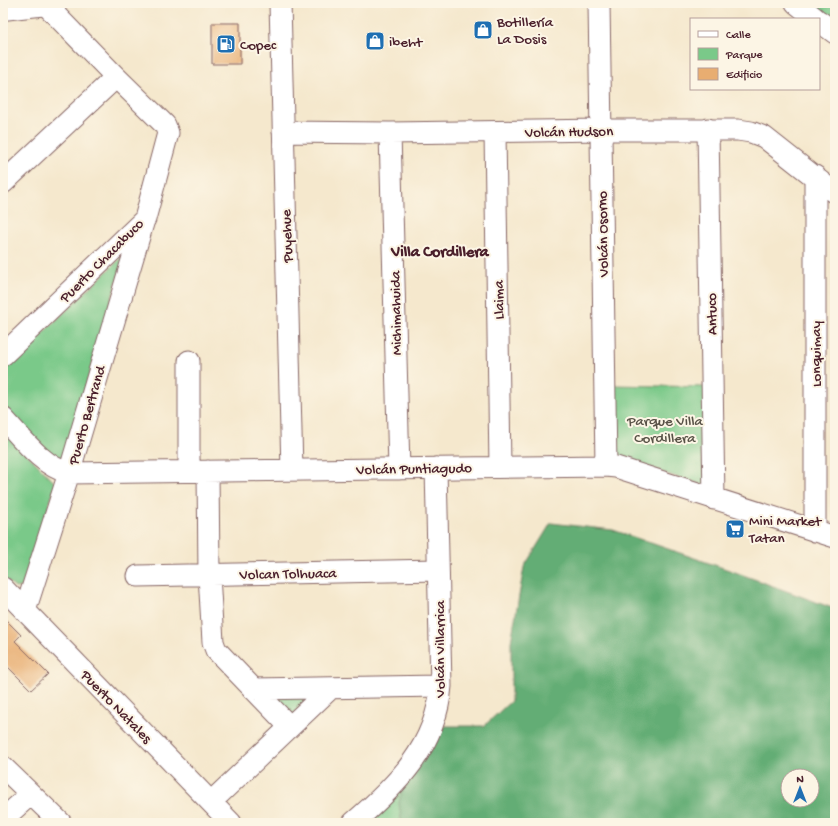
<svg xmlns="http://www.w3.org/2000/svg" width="838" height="826" viewBox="0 0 838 826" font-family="'Gochi Hand',sans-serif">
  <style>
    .green { fill: #7ac989; stroke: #62745a }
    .forest { fill: #63ad75; stroke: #566650; fill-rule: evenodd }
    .building { fill: #e8ad71 }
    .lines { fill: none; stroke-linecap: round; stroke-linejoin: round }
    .street-casing { stroke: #866564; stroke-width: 23 }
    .secondary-casing { stroke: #866564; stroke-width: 24 }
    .street { stroke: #fff; stroke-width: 21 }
    .secondary { stroke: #fff; stroke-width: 22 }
    .labels { text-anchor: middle; stroke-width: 4; stroke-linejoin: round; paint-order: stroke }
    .poi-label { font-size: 15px; fill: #4a1f2b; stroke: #fcf5e5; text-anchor: start }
    .street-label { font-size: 15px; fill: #4a1f2b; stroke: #fcf5e5 }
    .park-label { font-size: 15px; fill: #585247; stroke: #fcf5e5 }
    .neighbourhood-label { font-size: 16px; font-weight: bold; fill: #4a1f2b; stroke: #fcf5e5 }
  </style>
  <rect width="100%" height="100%" fill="#fcf5e5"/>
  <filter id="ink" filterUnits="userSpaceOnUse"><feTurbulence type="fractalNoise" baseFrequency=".025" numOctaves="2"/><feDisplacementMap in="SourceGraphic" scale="8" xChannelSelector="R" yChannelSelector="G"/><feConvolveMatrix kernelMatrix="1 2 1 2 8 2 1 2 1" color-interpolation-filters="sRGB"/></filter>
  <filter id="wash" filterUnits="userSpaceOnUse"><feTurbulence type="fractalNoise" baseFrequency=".012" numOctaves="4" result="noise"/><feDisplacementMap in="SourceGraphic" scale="16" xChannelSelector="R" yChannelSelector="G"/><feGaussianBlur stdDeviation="0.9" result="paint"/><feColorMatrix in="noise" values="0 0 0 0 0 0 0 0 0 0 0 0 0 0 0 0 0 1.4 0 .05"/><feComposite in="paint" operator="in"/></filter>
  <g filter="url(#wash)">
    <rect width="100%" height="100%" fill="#f5e8cd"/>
    <path class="green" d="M 804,3 L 835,3 L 835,27 Z
      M 125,254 L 65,456 C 59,460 55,458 50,455 L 3,406 L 3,371 Z
      M 613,385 L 707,387 L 709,487 L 615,458 Z
      M 3,429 L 56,484 L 22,587 L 15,588 L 3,577 Z
      M 270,695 L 310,696 L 293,715 Z
      M 406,777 L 401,819 L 403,823 L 370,823 L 388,802 Z"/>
    <path class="forest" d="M 551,523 L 613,530 L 735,572 L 835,609 L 835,823 L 403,823 L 401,819 L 399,803 L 402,790 L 430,740 L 444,726 L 484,726 L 511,701 L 511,642 L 524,567 ZM 788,776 L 812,776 L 812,800 L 788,800 Z"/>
    <g id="blocks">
      <path class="building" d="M 212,23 L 240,23 L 240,64 L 212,64 Z
        M 4,618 L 21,635 L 15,641 L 48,674 L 31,690 L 3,662 L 3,619 Z"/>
    </g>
  </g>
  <g filter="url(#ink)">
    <use href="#blocks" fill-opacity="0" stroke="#866564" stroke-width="1"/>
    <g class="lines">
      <defs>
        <path id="street" d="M 280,3 L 292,470
          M 599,3 L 606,466
          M 796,3 L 816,19
          M 819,21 L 835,33
          M 708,129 L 714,499
          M 283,132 L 390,133 L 601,130 L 738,130 L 751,132 L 764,137 L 835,193
          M 495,132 L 500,467
          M 390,133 L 399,469
          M 815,176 L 815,531
          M 3,183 L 116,77
          M 3,355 L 145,219 L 168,133 L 165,125 L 116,77 L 44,3
          M 189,361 L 189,471
          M 3,418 C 21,437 43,467 69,473 L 606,466 L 616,467 L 835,537
          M 208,471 L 209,575 L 213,642 L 216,650 L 290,727
          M 138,576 L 438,570
          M 3,588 L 231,823
          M 25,611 L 69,473 L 144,220
          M 253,689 L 441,686
          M 3,767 L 61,823
          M 211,802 L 331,688
          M 3,819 L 31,794
          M 353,823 C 397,785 436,747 441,686 L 436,468"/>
        <path id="secondary" d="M 3,9 L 56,3"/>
      </defs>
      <use href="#street" class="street-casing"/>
      <use href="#secondary" class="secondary-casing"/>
      <use href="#street" class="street"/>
      <use href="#secondary" class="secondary"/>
    </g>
  </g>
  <defs>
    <symbol id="shop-square" viewBox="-11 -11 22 22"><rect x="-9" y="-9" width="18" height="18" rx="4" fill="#1f6fb2" stroke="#fcf5e5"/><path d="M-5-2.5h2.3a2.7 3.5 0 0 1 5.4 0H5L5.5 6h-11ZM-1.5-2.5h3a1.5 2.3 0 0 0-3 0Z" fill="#fff"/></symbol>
    <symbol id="fuel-square" viewBox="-11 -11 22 22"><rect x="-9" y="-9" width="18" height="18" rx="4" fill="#1f6fb2" stroke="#fcf5e5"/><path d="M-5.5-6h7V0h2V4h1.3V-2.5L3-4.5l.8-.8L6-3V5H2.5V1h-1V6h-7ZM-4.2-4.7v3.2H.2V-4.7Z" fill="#fff"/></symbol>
    <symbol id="supermarket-square" viewBox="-11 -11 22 22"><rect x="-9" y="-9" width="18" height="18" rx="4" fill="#1f6fb2" stroke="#fcf5e5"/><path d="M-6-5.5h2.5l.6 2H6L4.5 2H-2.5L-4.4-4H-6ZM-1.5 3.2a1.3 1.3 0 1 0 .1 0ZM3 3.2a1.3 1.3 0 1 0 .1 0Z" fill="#fff"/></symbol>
  </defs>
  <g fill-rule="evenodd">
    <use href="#shop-square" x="472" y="19" width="22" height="22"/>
    <use href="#shop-square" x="364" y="30" width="22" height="22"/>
    <use href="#fuel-square" x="215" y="33" width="22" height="22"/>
    <use href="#supermarket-square" x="724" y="518" width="22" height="22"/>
  </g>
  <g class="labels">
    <g class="poi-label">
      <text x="497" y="26">Botillería<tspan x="497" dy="17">La Dosis</tspan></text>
      <text x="389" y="46">ibeht</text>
      <text x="240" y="49">Copec</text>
      <text x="749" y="525">Mini Market<tspan x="749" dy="17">Tatan</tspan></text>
    </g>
    <g class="street-label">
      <text transform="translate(569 131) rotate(-1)" y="5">Volcán Hudson</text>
      <text transform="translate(602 234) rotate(-91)" y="5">Volcán Osorno</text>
      <text transform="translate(286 236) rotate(-92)" y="5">Puyehue</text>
      <text transform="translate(101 260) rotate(-45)" y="5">Puerto Chacabuco</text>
      <text transform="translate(498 300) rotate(-91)" y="5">Llaima</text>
      <text transform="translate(395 313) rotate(-91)" y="5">Michimahuida</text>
      <text transform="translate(711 314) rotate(-91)" y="5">Antuco</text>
      <text transform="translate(815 354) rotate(-90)" y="5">Lonquimay</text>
      <text transform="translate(86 415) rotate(-74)" y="5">Puerto Bertrand</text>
      <text transform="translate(414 468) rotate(-1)" y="5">Volcán Puntiagudo</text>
      <text transform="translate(288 573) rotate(-1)" y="5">Volcan Tolhuaca</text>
      <text transform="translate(439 649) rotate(-90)" y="5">Volcán Villarrica</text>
      <text transform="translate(117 706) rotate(46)" y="5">Puerto Natales</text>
    </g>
    <g class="park-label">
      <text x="665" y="425">Parque Villa<tspan x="665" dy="17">Cordillera</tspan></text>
    </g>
    <g class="neighbourhood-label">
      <text x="440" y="256">Villa Cordillera</text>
    </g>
  </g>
  <rect width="838" height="826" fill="none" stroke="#fcf5e5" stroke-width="16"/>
  <rect x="690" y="18" width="130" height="72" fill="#fcf5e5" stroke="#b59f9b"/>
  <rect x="698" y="31" width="20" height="6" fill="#ffffff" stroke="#b59f9b"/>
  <text x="726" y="38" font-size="12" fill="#4a1f2b">Calle</text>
  <rect x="698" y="48" width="20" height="12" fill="#7ac989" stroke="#b59f9b"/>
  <text x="726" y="58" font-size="12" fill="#4a1f2b">Parque</text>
  <rect x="698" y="68" width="20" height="12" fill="#e8ad71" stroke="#b59f9b"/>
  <text x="726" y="78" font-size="12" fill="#4a1f2b">Edificio</text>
  <g transform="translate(800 788)"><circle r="19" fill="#fcf5e5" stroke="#b59f9b"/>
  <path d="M0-3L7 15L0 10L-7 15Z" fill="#1f6fb2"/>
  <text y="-6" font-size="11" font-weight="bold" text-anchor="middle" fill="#4a1f2b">N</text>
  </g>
</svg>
